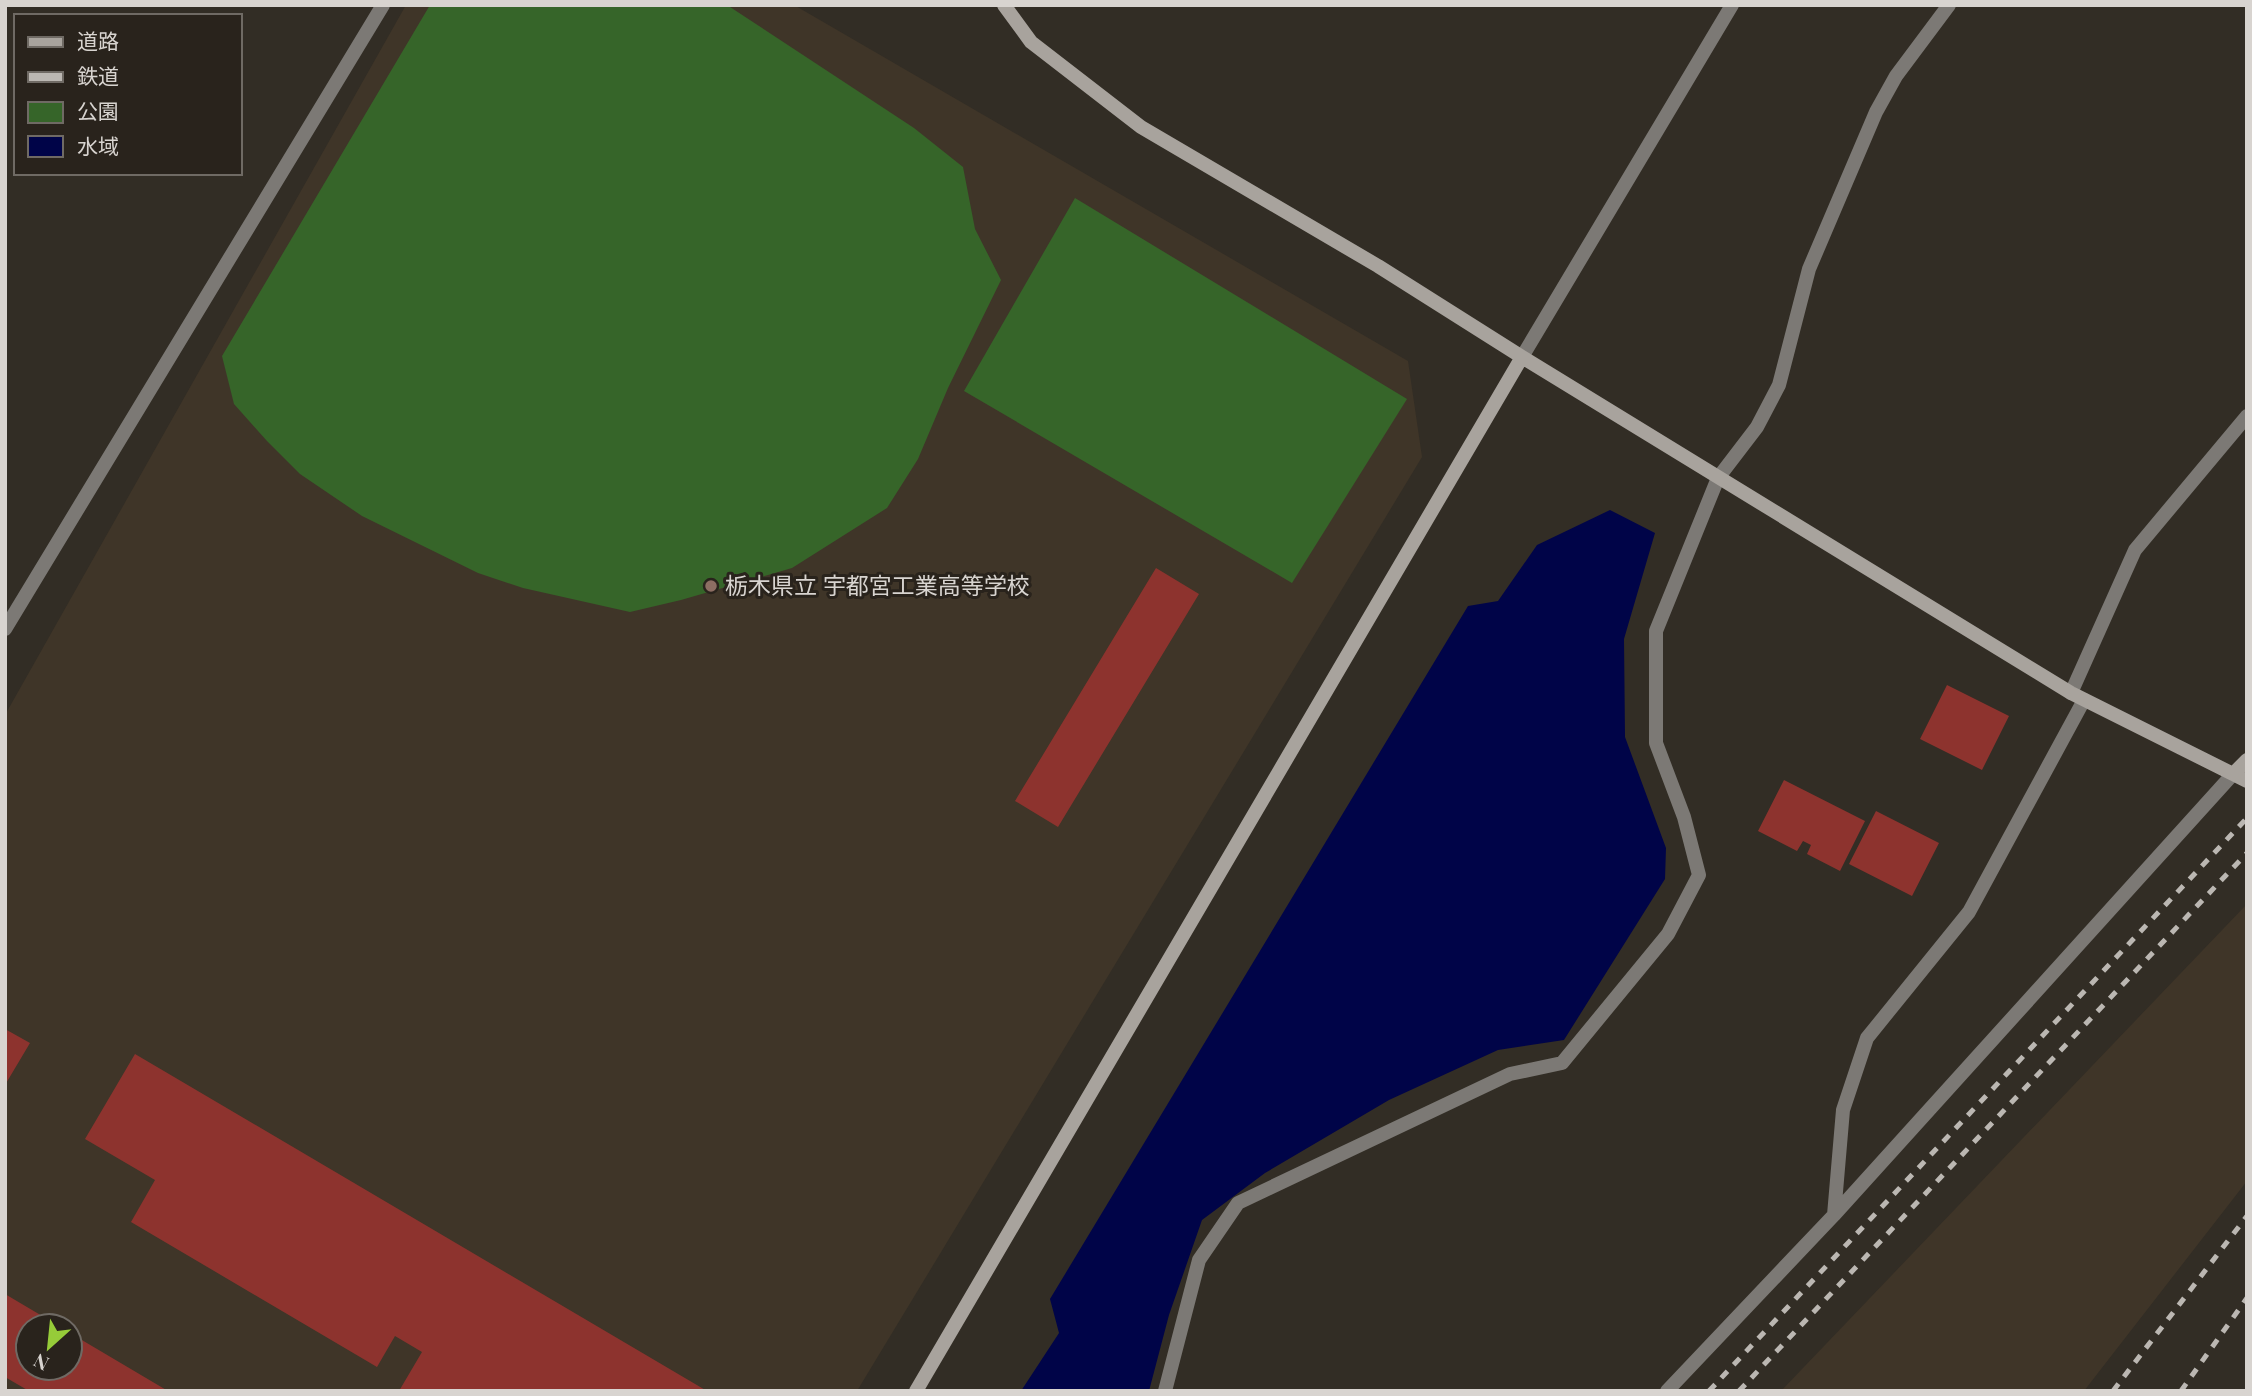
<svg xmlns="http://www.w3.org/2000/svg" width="2252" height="1396" viewBox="0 0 2252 1396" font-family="'Playfair Display','Noto Sans JP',serif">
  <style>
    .built { fill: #3f3528; fill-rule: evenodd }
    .green { fill: #366529 }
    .water { fill: #000448 }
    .building { fill: #8d332e }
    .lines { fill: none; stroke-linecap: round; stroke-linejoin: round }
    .street { stroke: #7c7975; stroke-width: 14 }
    .secondary { stroke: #a8a39d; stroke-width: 14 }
    .rail { stroke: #bbb7b2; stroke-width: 5; stroke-dasharray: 9 9; stroke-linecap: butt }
    .education-dot { fill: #8d6e63; stroke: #29231c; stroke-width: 2.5 }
    .labels { text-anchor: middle; stroke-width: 6; stroke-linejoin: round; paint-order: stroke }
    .poi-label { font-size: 23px; fill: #d8d4d0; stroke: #29231c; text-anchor: start }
  </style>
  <rect width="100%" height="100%" fill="#322d25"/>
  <path class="built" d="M 406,5 L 794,5 L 1408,361 L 1422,457 L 857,1391 L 5,1391 L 5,715 ZM 28,1326 L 70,1326 L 70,1368 L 28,1368 Z
    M 2247,904 L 2247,1181 L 2084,1391 L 1781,1391 Z"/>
  <path class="green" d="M 430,5 L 727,5 L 914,128 L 963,167 L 975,229 L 1001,280 L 948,388 L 918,459 L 887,508 L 792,568 L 681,600 L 630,612 L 523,588 L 478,573 L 362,516 L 300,474 L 267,441 L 234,404 L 222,356 Z
    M 1075,198 L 1407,399 L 1292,583 L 964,391 Z"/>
  <path class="water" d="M 1610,510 L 1655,533 L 1624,639 L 1625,737 L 1666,848 L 1665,879 L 1564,1040 L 1498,1050 L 1389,1100 L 1265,1173 L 1202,1220 L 1169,1315 L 1149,1391 L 1021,1391 L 1059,1333 L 1050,1299 L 1468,606 L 1498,601 L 1537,545 Z"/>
  <path class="building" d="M 1156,568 L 1199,594 L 1058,827 L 1015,801 Z
    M 1947,685 L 2009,716 L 1982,770 L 1920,739 Z
    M 1784,780 L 1865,821 L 1840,871 L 1807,854 L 1811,845 L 1803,841 L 1797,851 L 1758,831 Z
    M 1876,811 L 1939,843 L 1912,896 L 1849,864 Z
    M 5,1029 L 30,1043 L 5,1085 Z
    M 135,1054 L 707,1391 L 399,1391 L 422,1352 L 395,1336 L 377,1367 L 131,1222 L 155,1180 L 85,1139 Z
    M 5,1294 L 59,1326 L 28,1326 L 28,1368 L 70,1368 L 70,1333 L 168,1391 L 29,1391 L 5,1377 Z"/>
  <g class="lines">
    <path class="street" d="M 1522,357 L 1732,5
      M 5,629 L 383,5
      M 2071,693 L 2135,550 L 2247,416
      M 1834,1215 L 1843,1110 L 1867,1038 L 1969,912 L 2084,700
      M 1165,1391 L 1199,1260 L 1238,1203 L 1510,1074 L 1562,1063 L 1668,934 L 1699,875 L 1684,817 L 1656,743 L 1656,631 L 1718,478 L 1757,427 L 1779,385 L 1809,269 L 1876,112 L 1896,76 L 1949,5
      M 1667,1391 L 1834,1215 L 2233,774"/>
    <path class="secondary" d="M 1004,5 L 1031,42 L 1141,127 L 1378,266 L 1522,357 L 2071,693 L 2247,781
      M 2233,774 L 2247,760
      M 916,1391 L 1522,357"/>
    <path class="rail" d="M 1709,1391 L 2247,818
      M 1739,1391 L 2247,853
      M 2113,1391 L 2247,1216
      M 2181,1391 L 2247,1298"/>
  </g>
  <circle class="education-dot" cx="711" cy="586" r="7"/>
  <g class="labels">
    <g class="poi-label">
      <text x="725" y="594">栃木県立 宇都宮工業高等学校</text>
    </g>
  </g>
  <rect width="2252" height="1396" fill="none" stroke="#d8d4d0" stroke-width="14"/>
  <rect x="14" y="14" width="228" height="161" fill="#29231c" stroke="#6f6a64" stroke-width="2"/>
  <rect x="28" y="37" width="35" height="10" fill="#a8a39d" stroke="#6f6a64" stroke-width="2"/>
  <text x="77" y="49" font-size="21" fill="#d8d4d0">道路</text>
  <rect x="28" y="72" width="35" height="10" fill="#bbb7b2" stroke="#6f6a64" stroke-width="2"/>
  <text x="77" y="84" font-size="21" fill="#d8d4d0">鉄道</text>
  <rect x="28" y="102" width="35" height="21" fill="#366529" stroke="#6f6a64" stroke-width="2"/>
  <text x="77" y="119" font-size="21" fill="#d8d4d0">公園</text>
  <rect x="28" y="136" width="35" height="21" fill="#000448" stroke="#6f6a64" stroke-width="2"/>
  <text x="77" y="154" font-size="21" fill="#d8d4d0">水域</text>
  <g transform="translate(49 1347) rotate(207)"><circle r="33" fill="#29231c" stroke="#6f6a64" stroke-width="2"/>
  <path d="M0-5L12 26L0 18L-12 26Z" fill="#96cc39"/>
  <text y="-10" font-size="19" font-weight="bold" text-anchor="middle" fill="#d8d4d0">N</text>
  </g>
</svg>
